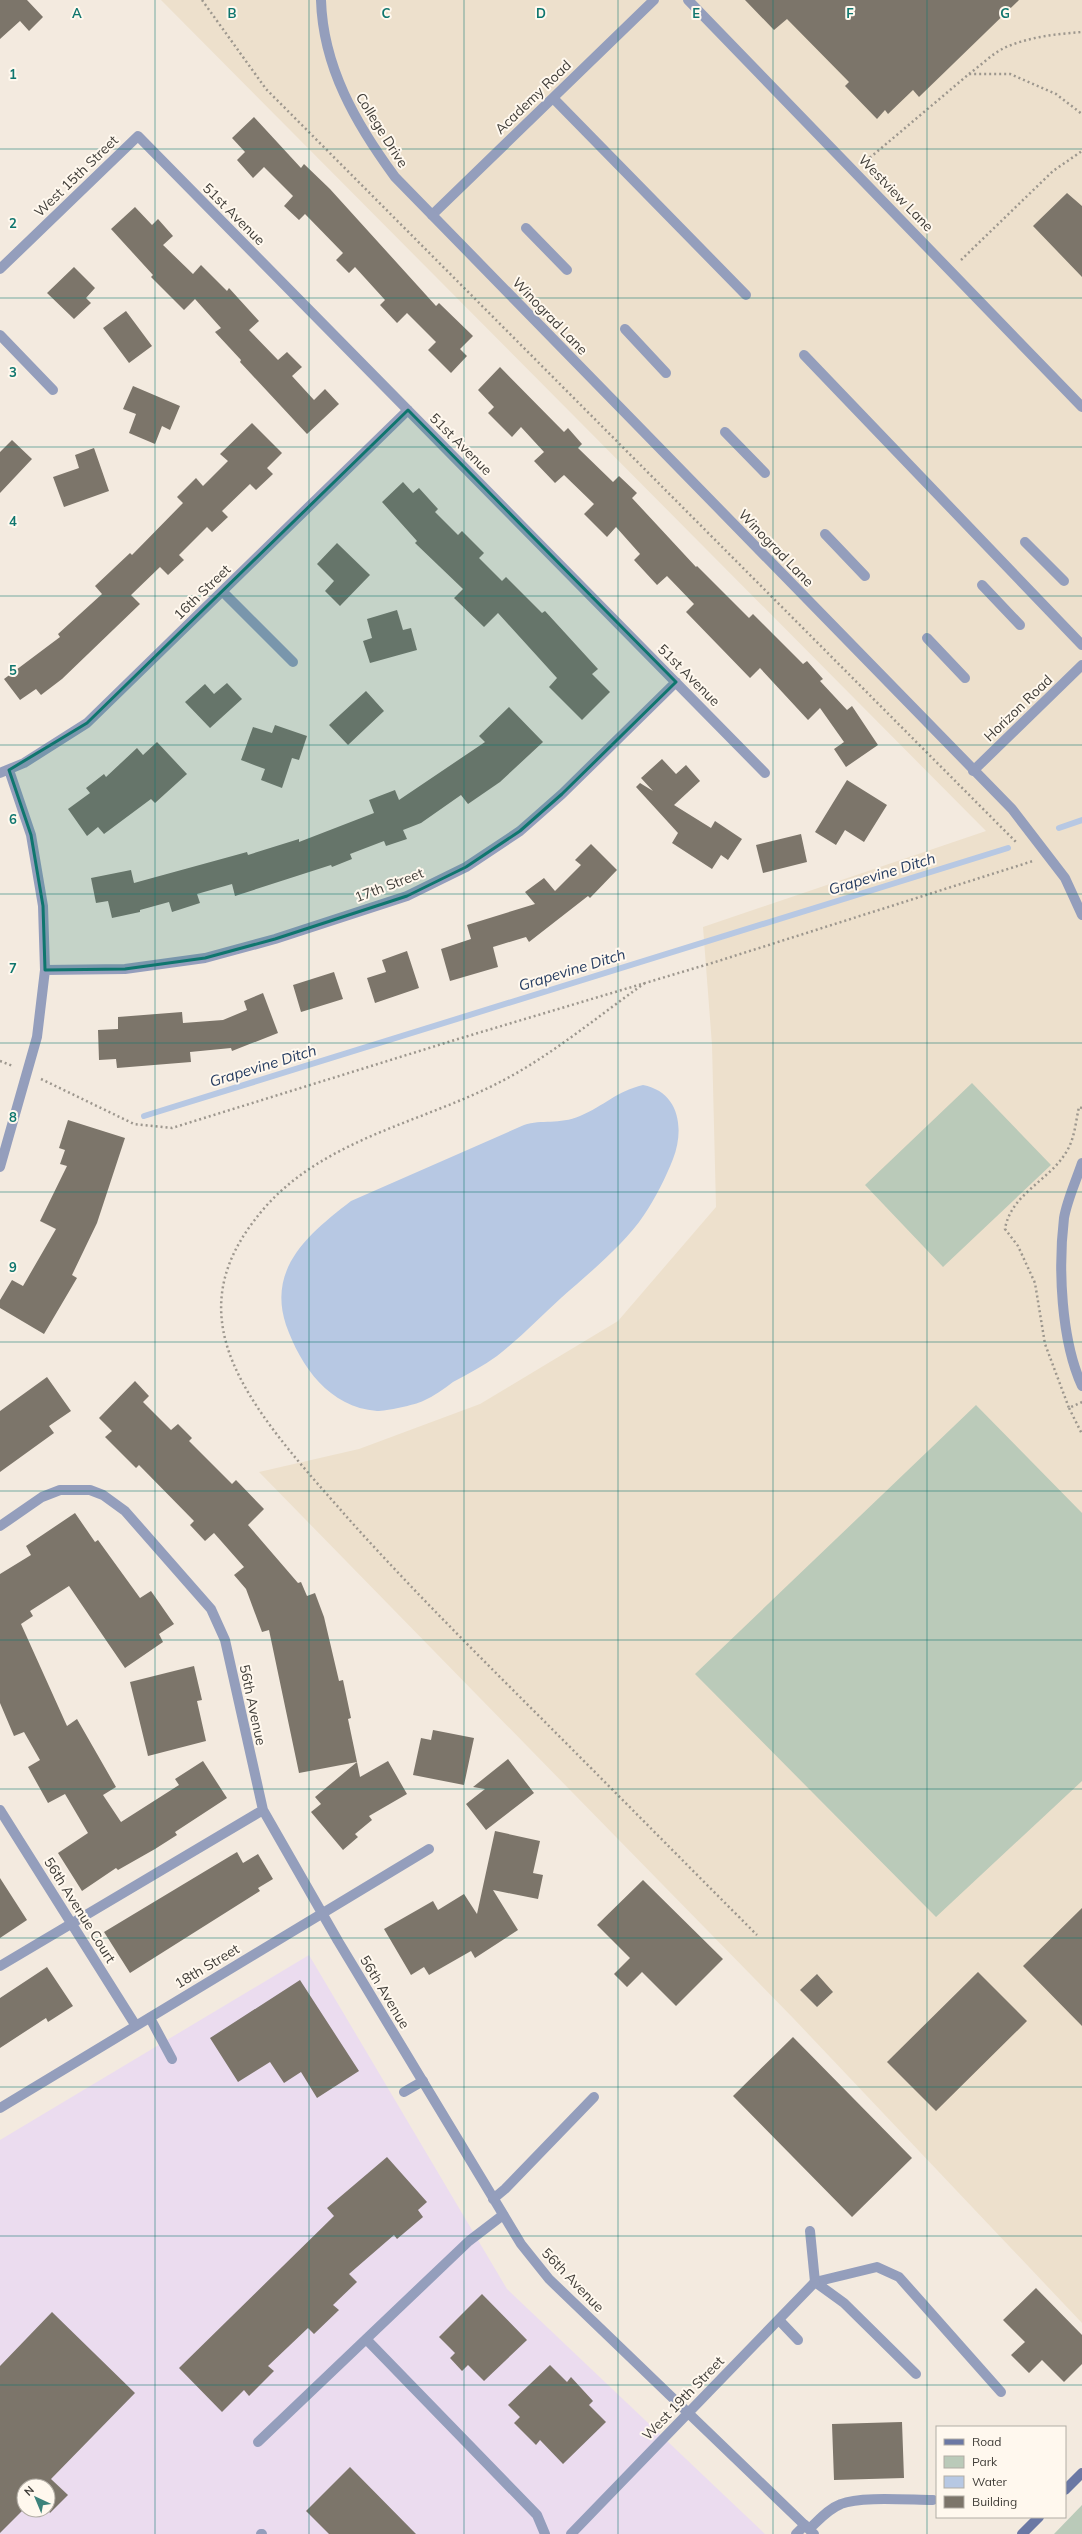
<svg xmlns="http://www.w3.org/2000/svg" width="1082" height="2534" viewBox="0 0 1082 2534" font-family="Mulish,sans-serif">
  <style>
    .commercial { fill: #ebdcef; fill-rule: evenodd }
    .education { fill: #ede0cc }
    .green { fill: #bacab9 }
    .water { fill: #b7c8e3 }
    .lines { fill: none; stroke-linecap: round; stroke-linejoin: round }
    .stream { stroke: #b7c8e3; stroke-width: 6 }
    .building { fill: #7c756a }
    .path { stroke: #9d978e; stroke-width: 2.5; stroke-dasharray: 2 3; stroke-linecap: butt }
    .service { stroke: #949ebc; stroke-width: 10 }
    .minor { stroke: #949ebc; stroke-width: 10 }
    .tertiary { stroke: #949ebc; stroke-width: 10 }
    .secondary { stroke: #6b78a4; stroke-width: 10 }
    .marked { fill: #0f766e; fill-opacity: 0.2; stroke: #0f766e; stroke-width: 3; stroke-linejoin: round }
    .grid { fill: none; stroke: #0f766e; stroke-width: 1; stroke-opacity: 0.55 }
    .labels { text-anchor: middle; stroke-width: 4; stroke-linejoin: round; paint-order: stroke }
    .street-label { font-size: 14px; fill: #3f3c37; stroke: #fff8ee }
    .water-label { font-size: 15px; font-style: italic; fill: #243b60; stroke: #fff8ee }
    .grid-label { font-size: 13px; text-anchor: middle; font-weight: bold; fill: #0f766e; stroke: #fff8ee; stroke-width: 4; stroke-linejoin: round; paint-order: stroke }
  </style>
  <rect width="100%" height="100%" fill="#f3eadf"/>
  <path class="commercial" d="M 309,1955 L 507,2289 L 765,2534 L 0,2534 L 0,2140 ZM 24,2486 L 48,2486 L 48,2510 L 24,2510 Z"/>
  <path class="education" d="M 161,0 L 1082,0 L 1082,2323 L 794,2019 L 259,1472 L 359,1449 L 480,1404 L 618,1321 L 716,1207 L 712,1045 L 703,927 L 986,831 Z"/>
  <path class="green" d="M 972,1083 L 1051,1165 L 943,1267 L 865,1185 Z
    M 976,1405 L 1082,1513 L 1082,1781 L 936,1917 L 695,1674 Z
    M 1082,2505 L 1082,2534 L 1054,2534 Z"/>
  <path class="water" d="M 643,1085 C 679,1092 685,1128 673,1159 C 666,1177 655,1199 644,1215 C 624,1245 588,1274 561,1298 C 540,1317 519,1339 497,1356 C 483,1366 468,1374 453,1382 C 444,1389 434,1396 423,1401 C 415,1405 386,1411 377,1411 C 329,1407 301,1367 286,1325 C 267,1267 310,1233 351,1201 L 524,1125 C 542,1119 559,1125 580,1116 C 604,1106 617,1091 643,1085 Z"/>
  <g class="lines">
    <path class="stream" d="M 1059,828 L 1082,820
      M 144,1116 L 1008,848"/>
  </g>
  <path class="building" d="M 0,0 L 27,0 L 43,17 L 29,31 L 20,21 L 0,39 Z
    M 745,0 L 1019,0 L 919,97 L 913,90 L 888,114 L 885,110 L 877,119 L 845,86 L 849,82 L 787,19 L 774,30 Z
    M 254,117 L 301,168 L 304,164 L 330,189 L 436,306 L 439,303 L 473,336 L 460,349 L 467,356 L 451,373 L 428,350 L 436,342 L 407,313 L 397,323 L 380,305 L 385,300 L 355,267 L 349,273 L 336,260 L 343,253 L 305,214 L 299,220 L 284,206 L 293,196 L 264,167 L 253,178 L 237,160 L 245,152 L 232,138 Z
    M 1067,193 L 1082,206 L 1082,277 L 1033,226 Z
    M 135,207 L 152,225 L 158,219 L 173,236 L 163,245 L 193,274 L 201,265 L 227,291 L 229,288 L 259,321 L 249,330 L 278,360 L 287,352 L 302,367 L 292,376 L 314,400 L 325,389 L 339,404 L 307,434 L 240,362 L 241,360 L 215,332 L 221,328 L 195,299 L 184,310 L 151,277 L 153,275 L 111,229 Z
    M 74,267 L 95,288 L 86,298 L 91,303 L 74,319 L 47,293 Z
    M 126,311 L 152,346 L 129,363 L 103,328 Z
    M 500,367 L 564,432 L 568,428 L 582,444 L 578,448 L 613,482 L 619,476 L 637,493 L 632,498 L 696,567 L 697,566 L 749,618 L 753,614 L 803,664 L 807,661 L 823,679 L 820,681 L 847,710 L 852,706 L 878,745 L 846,767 L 834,749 L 844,742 L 820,708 L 808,720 L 760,668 L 750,678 L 686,612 L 694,604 L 667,576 L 657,585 L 634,560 L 640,554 L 616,527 L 607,537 L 584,514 L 594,504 L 564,475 L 555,483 L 534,461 L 544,452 L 521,427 L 512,437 L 488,413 L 494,407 L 478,390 Z
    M 133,386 L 180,406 L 170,430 L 162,426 L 155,444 L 129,433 L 136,414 L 123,409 Z
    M 252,423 L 282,453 L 267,468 L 273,474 L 256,490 L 250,484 L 222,511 L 228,517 L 212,532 L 207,527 L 179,555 L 184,560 L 168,575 L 160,567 L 131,595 L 140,604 L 62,679 L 41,695 L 36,689 L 20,700 L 4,679 L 60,637 L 58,634 L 102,594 L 95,586 L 130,553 L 132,555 L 183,503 L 177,497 L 196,478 L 203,486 L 228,461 L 220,454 Z
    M 12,440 L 32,459 L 0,493 L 0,452 Z
    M 94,448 L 109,491 L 64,507 L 53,477 L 79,468 L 75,455 Z
    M 403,482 L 413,493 L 419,488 L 438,509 L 435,512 L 458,535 L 462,531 L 484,553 L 479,558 L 502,581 L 506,577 L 542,613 L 545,611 L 598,669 L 592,674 L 610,692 L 582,720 L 549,687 L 557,678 L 498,613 L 484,627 L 454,598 L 463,589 L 415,543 L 417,541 L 382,502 Z
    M 337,543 L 370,575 L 340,606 L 325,591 L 334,581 L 317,564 Z
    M 397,610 L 403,630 L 411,628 L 417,650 L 370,663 L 363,641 L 372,638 L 367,619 Z
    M 227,683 L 242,699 L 210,728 L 185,702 L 205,684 L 214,694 Z
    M 366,691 L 384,711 L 348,745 L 329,725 Z
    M 509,707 L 543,742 L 500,782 L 468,804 L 461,795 L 421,823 L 403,830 L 407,839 L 386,846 L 384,841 L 350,854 L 352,859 L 332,867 L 331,865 L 235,896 L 232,884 L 197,894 L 200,903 L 172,912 L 169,902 L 140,910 L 140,912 L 112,918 L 108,901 L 96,903 L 91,878 L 131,870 L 134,883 L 247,852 L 248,855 L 299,839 L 299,842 L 374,813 L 369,800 L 395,790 L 399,800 L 485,742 L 479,736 Z
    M 275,725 L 307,736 L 299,760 L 292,758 L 282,788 L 261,780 L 265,769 L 241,760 L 253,727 L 272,733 Z
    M 157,742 L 187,774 L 155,803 L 151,799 L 104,834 L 98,827 L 87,836 L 68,809 L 90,793 L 86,788 L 104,774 L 106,777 L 137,748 L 143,755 Z
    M 662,759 L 676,774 L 686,765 L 700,781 L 674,805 L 711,828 L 715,821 L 742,839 L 728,860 L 721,855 L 712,869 L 672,843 L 678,833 L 636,787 L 640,783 L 653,791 L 641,778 Z
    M 847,780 L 887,805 L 864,842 L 845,830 L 836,845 L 815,832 Z
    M 801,834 L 807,862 L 763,873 L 756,845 Z
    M 591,844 L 617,870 L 590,898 L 588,896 L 529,942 L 526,937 L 493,947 L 498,967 L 450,981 L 441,949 L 471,939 L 467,925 L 535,904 L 525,892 L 544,878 L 555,891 L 581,865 L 575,860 Z
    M 407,951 L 419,988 L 375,1003 L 367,978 L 386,972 L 382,960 Z
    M 334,972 L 343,999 L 301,1012 L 293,985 Z
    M 263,993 L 278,1033 L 232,1051 L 231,1048 L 190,1052 L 191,1062 L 117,1068 L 116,1059 L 99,1060 L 98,1030 L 118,1029 L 118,1017 L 182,1012 L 183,1023 L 223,1020 L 247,1010 L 244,1001 Z
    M 68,1120 L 125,1138 L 97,1223 L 72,1275 L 77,1278 L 44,1334 L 0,1308 L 0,1300 L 12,1280 L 23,1286 L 56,1229 L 40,1221 L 67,1166 L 60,1164 L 65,1150 L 59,1148 Z
    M 47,1377 L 71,1411 L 49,1426 L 54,1433 L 0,1472 L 0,1411 Z
    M 135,1381 L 149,1396 L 143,1402 L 171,1430 L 178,1424 L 192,1438 L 189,1441 L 232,1484 L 236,1480 L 264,1509 L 248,1525 L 298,1583 L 301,1582 L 307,1596 L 315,1593 L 324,1617 L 339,1681 L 343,1680 L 351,1718 L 348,1719 L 357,1762 L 299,1773 L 269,1630 L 262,1632 L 246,1589 L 234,1575 L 244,1567 L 214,1533 L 205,1541 L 190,1525 L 194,1521 L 139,1465 L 136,1468 L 105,1437 L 112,1431 L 99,1418 Z
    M 75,1513 L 95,1542 L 98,1540 L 140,1598 L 151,1591 L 174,1624 L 159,1634 L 163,1642 L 125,1668 L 69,1586 L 30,1611 L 33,1616 L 21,1624 L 67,1726 L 77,1719 L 116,1787 L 103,1795 L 121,1822 L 179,1785 L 175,1779 L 203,1761 L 227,1798 L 175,1832 L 177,1835 L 155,1849 L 118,1870 L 116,1868 L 82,1891 L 58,1853 L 88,1833 L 65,1794 L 48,1803 L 28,1767 L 40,1760 L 24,1732 L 14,1736 L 0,1703 L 0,1574 L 31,1555 L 26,1546 Z
    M 194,1666 L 202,1700 L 197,1701 L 206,1741 L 148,1756 L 130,1682 Z
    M 433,1730 L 474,1738 L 464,1785 L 413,1775 L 421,1738 L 431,1740 Z
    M 508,1759 L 534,1793 L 486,1830 L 466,1804 L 485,1789 L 473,1787 Z
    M 388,1761 L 407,1794 L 369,1816 L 372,1820 L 355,1834 L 358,1837 L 343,1850 L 311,1812 L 321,1804 L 315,1797 L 357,1762 L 360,1777 Z
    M 495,1831 L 540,1841 L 533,1873 L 543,1875 L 538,1899 L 493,1890 L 518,1930 L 475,1958 L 471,1951 L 429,1975 L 424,1967 L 411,1975 L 384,1929 L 433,1901 L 438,1910 L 464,1894 L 477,1914 Z
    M 237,1852 L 243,1863 L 258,1854 L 273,1879 L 258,1888 L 260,1891 L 130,1973 L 104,1932 Z
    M 0,1878 L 27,1920 L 0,1938 Z
    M 643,1880 L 723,1959 L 676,2006 L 642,1972 L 627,1987 L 614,1974 L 630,1958 L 597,1925 Z
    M 1082,1908 L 1082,2026 L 1023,1966 Z
    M 47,1967 L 73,2006 L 48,2022 L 46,2018 L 0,2048 L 0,1998 Z
    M 978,1972 L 1027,2021 L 936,2111 L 887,2062 Z
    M 817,1974 L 833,1992 L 817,2007 L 800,1990 Z
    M 300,1980 L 359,2071 L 317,2098 L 301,2072 L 284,2083 L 270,2062 L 238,2082 L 210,2038 Z
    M 793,2037 L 912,2158 L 852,2217 L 733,2096 Z
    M 387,2157 L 427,2202 L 418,2210 L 423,2217 L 397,2239 L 394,2235 L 349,2274 L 357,2282 L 333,2305 L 339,2310 L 314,2334 L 308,2328 L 268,2366 L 274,2371 L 249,2396 L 244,2390 L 222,2412 L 179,2368 L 334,2216 L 327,2208 Z
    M 1036,2288 L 1082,2335 L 1082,2364 L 1064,2382 L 1042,2360 L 1029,2373 L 1011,2355 L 1025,2342 L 1003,2320 Z
    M 482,2294 L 527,2340 L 484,2381 L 468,2365 L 462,2371 L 450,2358 L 455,2353 L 439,2337 Z
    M 52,2312 L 135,2393 L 51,2479 L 68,2495 L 50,2513 L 48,2510 L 48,2486 L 24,2486 L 24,2509 L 0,2533 L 0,2366 Z
    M 550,2365 L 567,2382 L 571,2377 L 593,2401 L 589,2405 L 606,2422 L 563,2464 L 540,2440 L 536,2445 L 514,2423 L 520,2417 L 508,2405 Z
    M 902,2422 L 904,2478 L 834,2480 L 832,2424 Z
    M 350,2467 L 416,2534 L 329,2534 L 306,2511 Z"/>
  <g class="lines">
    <path class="path" d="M 202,0 L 266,89 L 1016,842
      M 969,74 C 980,66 992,54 1004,48 C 1028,37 1056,34 1082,32
      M 866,161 L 969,74 L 1010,74 L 1056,94 L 1082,114
      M 961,260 L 1053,171 L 1082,151
      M 645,983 C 598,1016 551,1056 500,1082 C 423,1122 328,1138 267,1205 C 229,1248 209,1294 229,1352 C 249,1410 306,1470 346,1516 C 411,1589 481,1658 550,1727 C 619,1796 688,1866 757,1935
      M 0,1061 L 13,1066
      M 41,1079 L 134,1124 L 172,1128 L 458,1039 L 712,963 L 1033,861
      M 1082,1108 L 1079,1107 C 1076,1120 1075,1135 1069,1147 C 1054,1179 1011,1192 1005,1229 L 1018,1246 L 1035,1283 L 1045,1344 L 1069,1408 L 1082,1402
      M 1069,1408 L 1082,1434"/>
    <path class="service" d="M 688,0 L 1082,407
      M 553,98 L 746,295
      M 432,215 L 654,0
      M 526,228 L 567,270
      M 625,329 L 666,373
      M 804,355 L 1082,645
      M 725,432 L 765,473
      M 825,534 L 865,576
      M 1025,542 L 1064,581
      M 982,585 L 1020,625
      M 927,638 L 965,678
      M 150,2018 L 172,2059
      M 404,2092 L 423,2081
      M 493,2199 L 505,2189 L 594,2097
      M 810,2231 L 815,2282 L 844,2303 L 916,2374
      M 815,2282 L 877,2267 L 899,2277 L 1001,2392
      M 779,2320 L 798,2340
      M 366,2339 L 537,2515 L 545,2534
      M 258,2442 L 469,2241 L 503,2215
      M 809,2529 C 819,2520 828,2509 841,2504 C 860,2496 910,2500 933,2500
      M 261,2534 L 262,2534
      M 796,2534 L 805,2525"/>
    <path class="minor" d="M 0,269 L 138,136 L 765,773
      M 0,335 L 53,390
      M 223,592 L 293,662
      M 973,771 L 1082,665
      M 0,773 L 24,763 L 87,723 L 408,410
      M 45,970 L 125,969 L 205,958 L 275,939 L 407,896 L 466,867 L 520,831 L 562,794 L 676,682
      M 0,1167 L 37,1037 L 45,970 L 43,906 L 31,835 L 9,770
      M 0,1526 L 42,1497 L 60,1490 L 90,1490 L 103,1495 L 125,1511 L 211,1609 L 225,1640 L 263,1810 L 338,1941 L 521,2244 L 549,2279 L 814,2534
      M 0,1810 L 136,2026
      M 0,1966 L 263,1810
      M 0,2108 L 429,1849
      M 571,2534 L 815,2282"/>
    <path class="tertiary" d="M 321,0 C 323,67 356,124 395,177 L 1012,809 L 1065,878 L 1082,915
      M 1082,1163 C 1076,1181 1067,1200 1064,1218 C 1058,1268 1061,1340 1082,1386"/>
    <path class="secondary" d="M 1065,2490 L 1082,2473
      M 1022,2534 L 1039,2517"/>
  </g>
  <path class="marked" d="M 408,410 L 676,682 L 562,794 L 520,831 L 466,867 L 407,896 L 275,939 L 205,958 L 125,969 L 45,970 L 43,906 L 31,835 L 9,770 L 87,723 Z"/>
  <path class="grid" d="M 155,0 L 155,2534M 309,0 L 309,2534M 464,0 L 464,2534M 618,0 L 618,2534M 773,0 L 773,2534M 927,0 L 927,2534M 0,149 L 1082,149M 0,298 L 1082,298M 0,447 L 1082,447M 0,596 L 1082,596M 0,745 L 1082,745M 0,894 L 1082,894M 0,1043 L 1082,1043M 0,1192 L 1082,1192M 0,1342 L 1082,1342M 0,1491 L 1082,1491M 0,1640 L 1082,1640M 0,1789 L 1082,1789M 0,1938 L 1082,1938M 0,2087 L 1082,2087M 0,2236 L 1082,2236M 0,2385 L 1082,2385"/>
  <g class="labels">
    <g class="street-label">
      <text transform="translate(533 97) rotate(-44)" y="5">Academy Road</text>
      <text transform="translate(382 130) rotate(58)" y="5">College Drive</text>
      <text transform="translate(76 176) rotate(-44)" y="5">West 15th Street</text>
      <text transform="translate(896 193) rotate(46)" y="5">Westview Lane</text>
      <text transform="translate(234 214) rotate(45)" y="5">51st Avenue</text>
      <text transform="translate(550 316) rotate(46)" y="5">Winograd Lane</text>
      <text transform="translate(461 444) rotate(45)" y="5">51st Avenue</text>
      <text transform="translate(776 548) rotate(46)" y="5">Winograd Lane</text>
      <text transform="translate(202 592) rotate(-44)" y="5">16th Street</text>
      <text transform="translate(689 675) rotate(45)" y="5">51st Avenue</text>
      <text transform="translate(1018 708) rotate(-44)" y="5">Horizon Road</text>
      <text transform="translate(389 885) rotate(-21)" y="5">17th Street</text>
      <text transform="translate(253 1705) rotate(78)" y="5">56th Avenue</text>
      <text transform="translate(80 1910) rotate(58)" y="5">56th Avenue Court</text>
      <text transform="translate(207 1966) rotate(-31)" y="5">18th Street</text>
      <text transform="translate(385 1992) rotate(59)" y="5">56th Avenue</text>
      <text transform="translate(573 2280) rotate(46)" y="5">56th Avenue</text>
      <text transform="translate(683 2398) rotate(-46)" y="5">West 19th Street</text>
    </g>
    <g class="water-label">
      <text transform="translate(882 874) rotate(-17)" y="5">Grapevine Ditch</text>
      <text transform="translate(572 970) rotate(-17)" y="5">Grapevine Ditch</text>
      <text transform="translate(263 1066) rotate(-17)" y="5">Grapevine Ditch</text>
    </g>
  </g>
  <g class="grid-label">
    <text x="77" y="18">A</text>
    <text x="232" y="18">B</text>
    <text x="386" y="18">C</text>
    <text x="541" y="18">D</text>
    <text x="696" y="18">E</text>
    <text x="850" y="18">F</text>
    <text x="1005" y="18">G</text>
    <text x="13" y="79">1</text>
    <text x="13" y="228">2</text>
    <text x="13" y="377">3</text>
    <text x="13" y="526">4</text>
    <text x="13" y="675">5</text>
    <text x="13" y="824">6</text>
    <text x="13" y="973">7</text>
    <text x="13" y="1122">8</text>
    <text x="13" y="1272">9</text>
  </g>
  <rect x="936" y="2426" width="130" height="92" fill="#fff8ee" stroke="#b2ada5"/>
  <rect x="944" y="2439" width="20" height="6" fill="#6b78a4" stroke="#b2ada5"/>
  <text x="972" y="2446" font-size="12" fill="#3f3c37">Road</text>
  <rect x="944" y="2456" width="20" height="12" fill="#bacab9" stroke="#b2ada5"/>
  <text x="972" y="2466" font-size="12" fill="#3f3c37">Park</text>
  <rect x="944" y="2476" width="20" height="12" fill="#b7c8e3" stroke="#b2ada5"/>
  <text x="972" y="2486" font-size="12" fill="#3f3c37">Water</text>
  <rect x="944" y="2496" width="20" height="12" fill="#7c756a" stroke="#b2ada5"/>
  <text x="972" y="2506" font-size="12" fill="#3f3c37">Building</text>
  <g transform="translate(36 2498) rotate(316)"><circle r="19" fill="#fff8ee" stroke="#b2ada5"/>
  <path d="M0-3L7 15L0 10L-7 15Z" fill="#3c827b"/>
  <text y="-6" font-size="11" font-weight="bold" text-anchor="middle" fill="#3f3c37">N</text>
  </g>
</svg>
